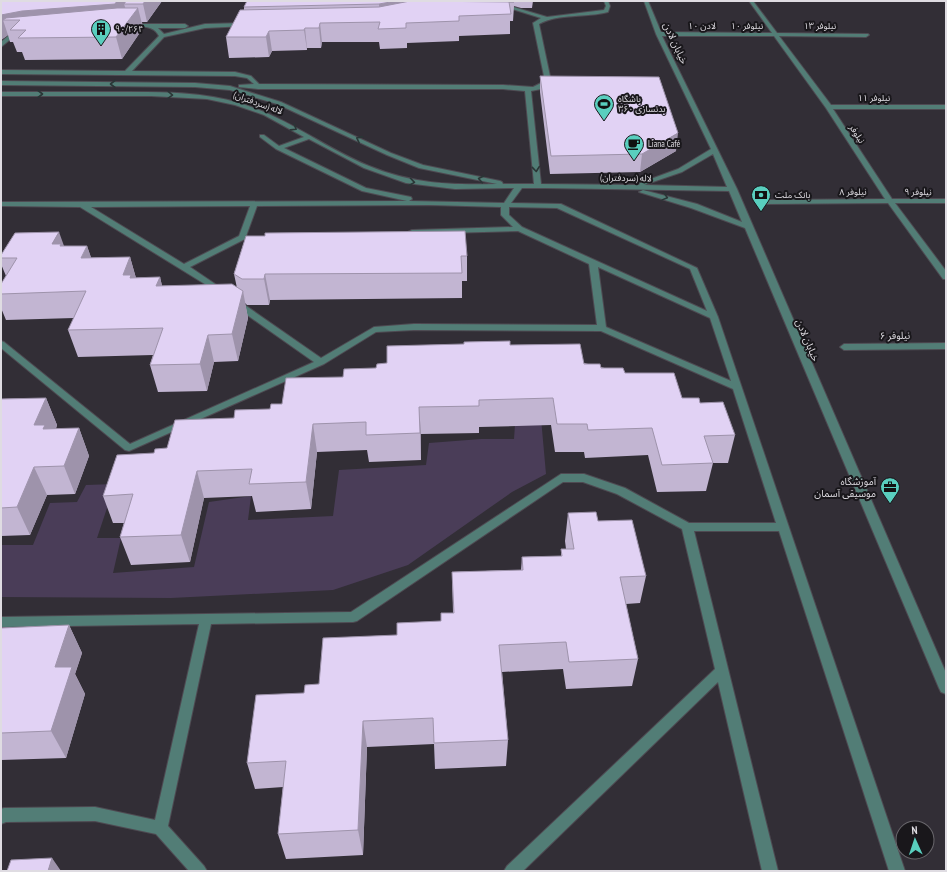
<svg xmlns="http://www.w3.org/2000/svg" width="947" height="872" viewBox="0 0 947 872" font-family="'PT Sans Narrow','Noto Sans Arabic',sans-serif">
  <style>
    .green { fill: #4a3d58 }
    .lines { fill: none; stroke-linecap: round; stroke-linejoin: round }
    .minor-casing { stroke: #4e4a52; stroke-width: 2 }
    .minor { fill: #527d76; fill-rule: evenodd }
    .wall { fill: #c2b5d2 }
    .shaded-wall { fill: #9e93ab }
    .building { fill: #e1d2f4; stroke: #9e93ab }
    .oneway { stroke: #2a3636 }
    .labels { text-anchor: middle; stroke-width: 4; stroke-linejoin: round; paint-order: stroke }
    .far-street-label { font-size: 9px; fill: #dfdce2; stroke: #19171b }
    .far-poi-label { font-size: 9px; fill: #dfdce2; stroke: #19171b; text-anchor: start }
    .street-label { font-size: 10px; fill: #dfdce2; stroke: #19171b }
    .poi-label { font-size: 10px; fill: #dfdce2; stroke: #19171b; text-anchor: end }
  </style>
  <rect width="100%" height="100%" fill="#322e36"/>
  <path class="green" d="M 540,407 L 546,474 L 512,492 L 408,565 L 333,590 L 171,598 L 1,597 L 1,545 L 33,545 L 50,503 L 77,502 L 86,485 L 115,484 L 97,538 L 121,538 L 113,573 L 194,567 L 209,502 L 251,496 L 248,520 L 333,516 L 339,470 L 426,465 L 429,443 L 481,439 L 514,439 L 516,410 Z"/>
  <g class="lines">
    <defs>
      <path id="minor" d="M 604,1 L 608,1 L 610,6 L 608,12 C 585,18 560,13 539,24 L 551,81 L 541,89 L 531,91 L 541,184 L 639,185 L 640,183 L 678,169 L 711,149 L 656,34 L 644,1 L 648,1 L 661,32 L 772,33 L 749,1 L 753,1 L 777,33 L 868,34 L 869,35 L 866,37 L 779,36 L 831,105 L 946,105 L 946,109 L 833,109 L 892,199 L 946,199 L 946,203 L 895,203 L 946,271 L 946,279 L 943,279 L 888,203 L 766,204 L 765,202 L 769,200 L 885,199 L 826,108 L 774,36 L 662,36 L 737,189 L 946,673 L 946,694 L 941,692 L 939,688 L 745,228 L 691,208 L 639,192 L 643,190 L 697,204 L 742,222 L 729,191 L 545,188 L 522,188 L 511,203 L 561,204 L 697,268 L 718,317 L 905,871 L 889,871 L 779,531 L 694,531 L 778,871 L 762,871 L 718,682 L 523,871 L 504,871 L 507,866 L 715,669 L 682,529 L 617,494 L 583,482 L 563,482 L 357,621 L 353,622 L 211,624 L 168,826 L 204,866 L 207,871 L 189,871 L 156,834 L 95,821 L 6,822 L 1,824 L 1,809 L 4,808 L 95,807 L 155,820 L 199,624 L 1,627 L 1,617 L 351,612 L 561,474 L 584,474 L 625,488 L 689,523 L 776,523 L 733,389 L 601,331 L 414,330 L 376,332 L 324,364 L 129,451 L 125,450 L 1,348 L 1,341 L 4,342 L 130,444 L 314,362 L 233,305 L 232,303 L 233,301 L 239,301 L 321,358 L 374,327 L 414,324 L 597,325 L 589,264 L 518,231 L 412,234 L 408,232 L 412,230 L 513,227 L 501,215 L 501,207 L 430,205 L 257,206 L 245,239 L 190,267 L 224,290 L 225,292 L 224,294 L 221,294 L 80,207 L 1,206 L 1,202 L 407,201 L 362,191 L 276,149 L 260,137 L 260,135 L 264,135 L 279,146 L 304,137 L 264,115 L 235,105 L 207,99 L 151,96 L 1,96 L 1,92 C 39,92 78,92 116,92 C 157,92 199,91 239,103 C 288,117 324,148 369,166 C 413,184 450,185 497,184 L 419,168 L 387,155 L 277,104 L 230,90 L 195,87 L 1,85 L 1,81 L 195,83 L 230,86 L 281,102 L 391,153 L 423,165 L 500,181 L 502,182 L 503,184 L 534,184 L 525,91 L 503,89 L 258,89 L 239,87 L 239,85 L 254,84 L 247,78 L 235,76 L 1,74 L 1,70 L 125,71 L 159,36 C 154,25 140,26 130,27 L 127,25 L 128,24 L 185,24 L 188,26 L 185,28 L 158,28 L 164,34 L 205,24 L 244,23 L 246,24 L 246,26 L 205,28 L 164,37 L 132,71 L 235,72 L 251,76 L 259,84 L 503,85 L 533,87 L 545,81 L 533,23 L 541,18 L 509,8 L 498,7 L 498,5 L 510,6 L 547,17 L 604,10 L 606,6 ZM 309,139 L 364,168 L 406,183 L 455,189 L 514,188 L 504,203 L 409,201 L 412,199 L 411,197 L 366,188 L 284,148 ZM 713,154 L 727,187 L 644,185 L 682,172 ZM 250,206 L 239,236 L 184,264 L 91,207 ZM 509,207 L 557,208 L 690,269 L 707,311 L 522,227 L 509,215 ZM 598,267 L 710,318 L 731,381 L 606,327 Z
        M 22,33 L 24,34 L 24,36 L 12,38 L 1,47 L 1,42 L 8,36 Z
        M 946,343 L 946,349 L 844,350 L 840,347 L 844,344 Z"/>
    </defs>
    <use href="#minor" class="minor-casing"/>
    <use href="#minor" class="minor"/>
  </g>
  <path class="wall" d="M 1,1 L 162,1 L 147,22 L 142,22 L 143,28 L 122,59 L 25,60 L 22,52 L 17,52 L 13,42 L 10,42 L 8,35 L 1,40 Z
    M 247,1 L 533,1 L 532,8 L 521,8 L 514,6 L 513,21 L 510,21 L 510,34 L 459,36 L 459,41 L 407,43 L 407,48 L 380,49 L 379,42 L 322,42 L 321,48 L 307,48 L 307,50 L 272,51 L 269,57 L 229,58 L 226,37 L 244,10 L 244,7 Z
    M 540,76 L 676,151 L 640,172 L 550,174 L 540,92 Z
    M 246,236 L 467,256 L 467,281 L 462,281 L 462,298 L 270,300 L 269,305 L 247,305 L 245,303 L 248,318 L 238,361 L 214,362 L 207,391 L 158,392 L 150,365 L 153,355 L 78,357 L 68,330 L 74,318 L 6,320 L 1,308 L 1,284 L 6,276 L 1,264 L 1,255 L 64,246 L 87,246 L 91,258 L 130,257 L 136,278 L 160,277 L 162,286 L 237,288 L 234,274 Z
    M 510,345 L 625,373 L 682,398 L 700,403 L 735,435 L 728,463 L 713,463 L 706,491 L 657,492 L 648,455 L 585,458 L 584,452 L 555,452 L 551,425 L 479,427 L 479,433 L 421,434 L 421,460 L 369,462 L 367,450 L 317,452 L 311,509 L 256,512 L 252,496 L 204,498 L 190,562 L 131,565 L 120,537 L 124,523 L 113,523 L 103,496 L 154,453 L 167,448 L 234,418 L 270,409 L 343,377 L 376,368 L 387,363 Z
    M 46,398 L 57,425 L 56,429 L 79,428 L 89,456 L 75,494 L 47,495 L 30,535 L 1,536 L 1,399 Z
    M 568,513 L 598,521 L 646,576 L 640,603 L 626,604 L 638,659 L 632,686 L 566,689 L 563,669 L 502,672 L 508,740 L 506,766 L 435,769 L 434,744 L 367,747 L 363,855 L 286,859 L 278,834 L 283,787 L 255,789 L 247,763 L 304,693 L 397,635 L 441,621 L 453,613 L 452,572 L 521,570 L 522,557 L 561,556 L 561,549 L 566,549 L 565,541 Z
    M 69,625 L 82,653 L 75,674 L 85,694 L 66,758 L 1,760 L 1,628 Z"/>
  <path class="shaded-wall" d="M 117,1 L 136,1 L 124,4 L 127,13 L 20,20 L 3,20 L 8,35 L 1,40 L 1,15 L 22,11 Z
    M 145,1 L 162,1 L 147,22 L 143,4 Z
    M 396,1 L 466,1 L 380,20 L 379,4 Z
    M 138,8 L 143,28 L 122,59 L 116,37 Z
    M 320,23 L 322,42 L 321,48 L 319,28 Z
    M 305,28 L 307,48 L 307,50 L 304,30 Z
    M 269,31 L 272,51 L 269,57 L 266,37 Z
    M 678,133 L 676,151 L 640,172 L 642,154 Z
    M 59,232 L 68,257 L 52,244 Z
    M 87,246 L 96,271 L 81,258 Z
    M 130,257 L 137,282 L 123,275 Z
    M 265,274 L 270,300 L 269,305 L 264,279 Z
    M 160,277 L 166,303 L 156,286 Z
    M 243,291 L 248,318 L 238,361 L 232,334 Z
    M 208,335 L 214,362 L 207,391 L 200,364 Z
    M 46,398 L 57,425 L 51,439 L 34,425 Z
    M 419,407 L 421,434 L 421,460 L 420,433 Z
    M 313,424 L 317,452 L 311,509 L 306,482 Z
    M 79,428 L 89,456 L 75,494 L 64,466 Z
    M 34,467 L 47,495 L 30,535 L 17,507 Z
    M 197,471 L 204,498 L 190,562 L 181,535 Z
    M 69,625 L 82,653 L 75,674 L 85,694 L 66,758 L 51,731 L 55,667 Z
    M 363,721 L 367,747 L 363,855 L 358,830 Z
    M 52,858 L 61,871 L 48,871 Z"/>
  <path class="building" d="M 1,1 L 117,1 L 115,4 L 22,11 L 1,15 Z
    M 126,1 L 145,1 L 143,4 L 124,4 Z
    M 247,1 L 396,1 L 379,4 L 244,7 Z
    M 410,1 L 514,2 L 509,2 L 511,14 L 459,16 L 459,21 L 406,23 L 406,28 L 378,29 L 380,22 L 320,23 L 319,28 L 305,28 L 304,30 L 269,31 L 266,37 L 226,37 L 240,10 L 379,7 Z
    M 117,8 L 138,8 L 116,37 L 18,38 L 26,30 L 10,30 L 20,20 L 3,20 L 6,18 Z
    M 540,76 L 659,77 L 678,133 L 642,154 L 551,156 Z
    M 465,231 L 467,256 L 461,256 L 462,273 L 265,274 L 264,279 L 242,279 L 234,274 L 246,236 L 265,236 L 265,233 Z
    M 59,232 L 52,244 L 61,244 L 60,246 L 87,246 L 81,258 L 130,257 L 123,275 L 131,275 L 130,278 L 160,277 L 156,286 L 232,284 L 243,291 L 232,334 L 208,335 L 200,364 L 150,365 L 163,328 L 68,330 L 86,291 L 1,294 L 1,284 L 17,258 L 1,258 L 1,255 L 15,233 Z
    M 510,341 L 510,345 L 580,344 L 584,364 L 600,364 L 601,368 L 623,368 L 625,373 L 674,373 L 682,398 L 699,398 L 700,403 L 723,402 L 735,435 L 704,436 L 713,463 L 662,465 L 652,428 L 588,430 L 587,424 L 557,424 L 553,398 L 479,400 L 479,406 L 419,407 L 420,433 L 366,435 L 366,422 L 313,424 L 306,482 L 249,484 L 252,469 L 197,471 L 181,535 L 120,537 L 133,494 L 103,496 L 117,455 L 154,453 L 155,449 L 167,448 L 175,420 L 234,418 L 235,410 L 270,409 L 271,404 L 282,404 L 286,378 L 343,377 L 344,369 L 376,368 L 377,364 L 387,363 L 387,346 L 464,344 L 464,342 Z
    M 46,398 L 34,425 L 45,425 L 43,429 L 79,428 L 64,466 L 34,467 L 17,507 L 1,508 L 1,399 Z
    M 596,512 L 598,521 L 632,520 L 646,576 L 620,577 L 638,659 L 569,662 L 566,642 L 499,645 L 508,740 L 434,743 L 433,718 L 363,721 L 358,830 L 278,834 L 286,761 L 247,763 L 256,695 L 304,693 L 305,685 L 319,684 L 323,638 L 397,635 L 397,623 L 441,621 L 441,613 L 454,613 L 452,572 L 523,570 L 522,557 L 562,556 L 561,549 L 574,549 L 568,513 Z
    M 69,625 L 55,667 L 72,667 L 51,731 L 1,733 L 1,628 Z
    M 52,858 L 48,871 L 7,871 L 11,860 Z"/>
  <defs><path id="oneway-chevron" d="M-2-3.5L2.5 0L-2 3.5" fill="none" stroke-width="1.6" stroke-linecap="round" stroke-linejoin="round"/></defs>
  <g class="oneway">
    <use href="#oneway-chevron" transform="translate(113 84) rotate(-180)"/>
    <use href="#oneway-chevron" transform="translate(40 94)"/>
    <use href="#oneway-chevron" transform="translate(170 95) rotate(3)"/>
    <use href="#oneway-chevron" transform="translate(294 128) rotate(32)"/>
    <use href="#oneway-chevron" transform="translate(359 139) rotate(-153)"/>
    <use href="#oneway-chevron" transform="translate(536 169) rotate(84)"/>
    <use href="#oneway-chevron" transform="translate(481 179) rotate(-168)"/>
    <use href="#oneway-chevron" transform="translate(412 182) rotate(8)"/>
    <use href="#oneway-chevron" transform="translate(665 197) rotate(15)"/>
  </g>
  <defs>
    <symbol id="building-pin" viewBox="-11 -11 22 30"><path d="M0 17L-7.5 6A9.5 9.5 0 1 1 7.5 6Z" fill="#59cebe" stroke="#19171b"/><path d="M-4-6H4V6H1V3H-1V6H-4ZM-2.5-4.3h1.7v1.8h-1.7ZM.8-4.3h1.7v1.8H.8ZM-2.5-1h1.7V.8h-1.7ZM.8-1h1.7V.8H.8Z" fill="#111"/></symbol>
    <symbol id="stadium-pin" viewBox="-11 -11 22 30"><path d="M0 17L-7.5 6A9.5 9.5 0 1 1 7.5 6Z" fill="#59cebe" stroke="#19171b"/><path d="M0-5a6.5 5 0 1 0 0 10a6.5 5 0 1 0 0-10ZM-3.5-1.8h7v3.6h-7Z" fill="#111"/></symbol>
    <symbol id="cafe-pin" viewBox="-11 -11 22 30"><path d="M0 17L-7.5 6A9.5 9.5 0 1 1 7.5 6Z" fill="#59cebe" stroke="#19171b"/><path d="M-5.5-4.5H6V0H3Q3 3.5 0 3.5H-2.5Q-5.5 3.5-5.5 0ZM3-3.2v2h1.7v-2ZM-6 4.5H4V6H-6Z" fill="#111"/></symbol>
    <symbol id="bank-pin" viewBox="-11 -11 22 30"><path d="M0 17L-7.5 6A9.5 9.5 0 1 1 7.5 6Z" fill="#59cebe" stroke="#19171b"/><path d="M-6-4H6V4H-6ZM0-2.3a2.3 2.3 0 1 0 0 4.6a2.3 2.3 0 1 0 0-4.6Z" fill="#111"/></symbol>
    <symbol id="office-pin" viewBox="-11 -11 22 30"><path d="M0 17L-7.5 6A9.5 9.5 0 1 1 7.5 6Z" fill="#59cebe" stroke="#19171b"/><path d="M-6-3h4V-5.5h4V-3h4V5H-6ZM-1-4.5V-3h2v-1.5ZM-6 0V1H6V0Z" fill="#111"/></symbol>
  </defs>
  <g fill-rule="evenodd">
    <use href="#building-pin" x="90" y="18" width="22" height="30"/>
    <use href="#stadium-pin" x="593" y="93" width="22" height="30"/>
    <use href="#cafe-pin" x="623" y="133" width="22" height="30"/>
    <use href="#bank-pin" x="750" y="184" width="22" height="30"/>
    <use href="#office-pin" x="879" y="476" width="22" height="30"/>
  </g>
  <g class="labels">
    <g class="far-street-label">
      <text x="702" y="29">۱۰ لادن</text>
      <text x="747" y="29">۱۰ نیلوفر</text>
      <text x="820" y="29">۱۳ نیلوفر</text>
      <text x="874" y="101">۱۱ نیلوفر</text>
      <text transform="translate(258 103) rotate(20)" y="3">لاله (سردفتران)</text>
      <text transform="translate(857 134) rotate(57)" y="3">نیلوفر</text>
      <text transform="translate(626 178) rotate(1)" y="3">لاله (سردفتران)</text>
      <text transform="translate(853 192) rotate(-1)" y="3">۸ نیلوفر</text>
      <text transform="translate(918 192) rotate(1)" y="3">۹ نیلوفر</text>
    </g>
    <g class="far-poi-label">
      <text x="115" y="32">۹۰/۲۶۴</text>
      <text x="618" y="102">باشگاه<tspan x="618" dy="10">بدنسازی ۳۶۰</tspan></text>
      <text x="648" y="147">Liana Café</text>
      <text x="775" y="198">بانک ملت</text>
    </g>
    <g class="street-label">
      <text transform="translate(676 43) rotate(65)" y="4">خیابان لادن</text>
      <text transform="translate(895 335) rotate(-1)" y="4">۶ نیلوفر</text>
      <text transform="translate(808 340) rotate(67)" y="4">خیابان لادن</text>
    </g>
    <g class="poi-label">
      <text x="876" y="485">آموزشگاه<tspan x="876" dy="12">موسیقی آسمان</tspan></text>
    </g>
  </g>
  <rect width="947" height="872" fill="none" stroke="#dfdce2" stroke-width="4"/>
  <g transform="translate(915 840) rotate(357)"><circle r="19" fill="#19171b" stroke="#68666b"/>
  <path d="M0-3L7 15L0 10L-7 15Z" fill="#59cebe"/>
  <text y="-6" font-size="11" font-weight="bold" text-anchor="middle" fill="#dfdce2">N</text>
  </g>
</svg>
